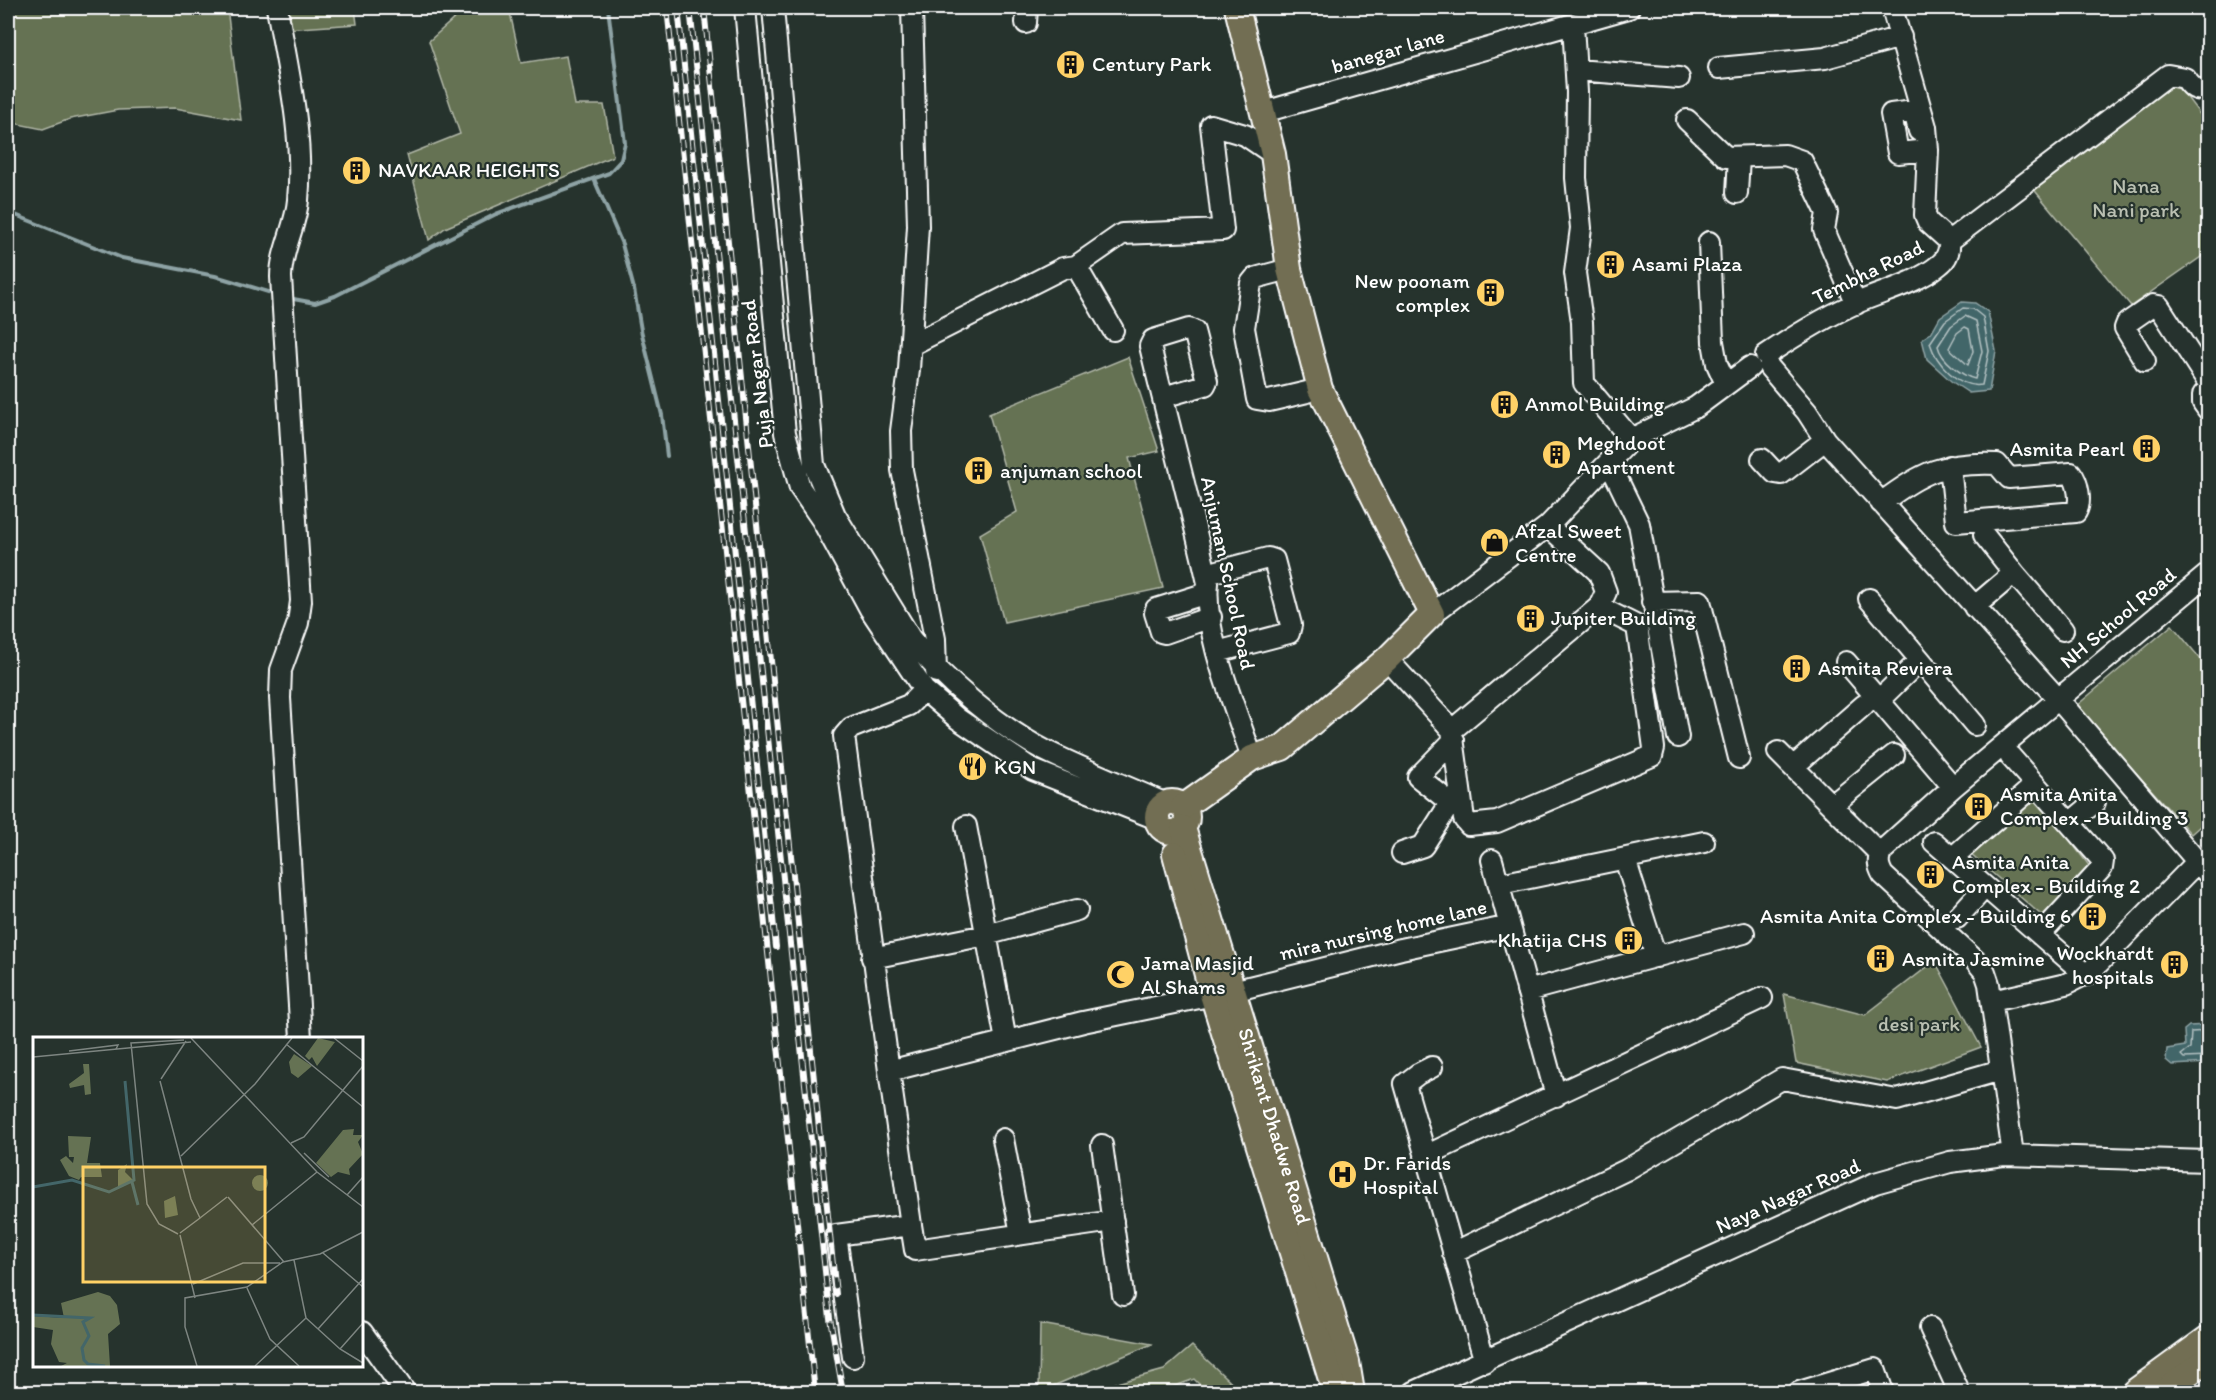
<svg xmlns="http://www.w3.org/2000/svg" width="2216" height="1400" viewBox="0 0 2216 1400" font-family="Itim,sans-serif">
  <style>
    .green { fill: #657253; stroke: #b2b8a9; stroke-width: 1.5 }
    .water { fill: #436669; stroke: #8ea3a5; stroke-width: 1.5 }
    .lines { fill: none; stroke-linecap: round; stroke-linejoin: round }
    .shore { stroke: #b4c2c3; stroke-width: 1.5 }
    .stream { stroke: #8ea3a5; stroke-width: 4 }
    .minor-casing { stroke: #fff; stroke-width: 24 }
    .major-casing { stroke: #fff; stroke-width: 28 }
    .minor { stroke: #26332d; stroke-width: 20 }
    .major { stroke: #726e52; stroke-width: 24 }
    .rail-casing { stroke: #fff; stroke-width: 6 }
    .rail { stroke: #26332d; stroke-width: 4; stroke-dasharray: 11; stroke-linecap: butt }
    .labels { text-anchor: middle; stroke-width: 4.5; stroke-linejoin: round; paint-order: stroke }
    .street-label { font-size: 21px; fill: #fff; stroke: #26332d }
    .poi-label { font-size: 21px; fill: #fff; stroke: #26332d; text-anchor: start }
    .park-label { font-size: 21px; fill: #bac0b2; stroke: #26332d }
    .inset-river { fill: none; stroke: #436669; stroke-width: 3 }
    .inset-road { fill: none; stroke: #7d8581; stroke-width: 1.5 }
    .view { fill: #ffd166; fill-opacity: 0.15; stroke: #ffd166; stroke-width: 3 }
    .inset-edge { fill: none; stroke: #fff; stroke-width: 3 }
  </style>
  <rect width="100%" height="100%" fill="#26332d"/>
  <filter id="ink" filterUnits="userSpaceOnUse"><feTurbulence type="fractalNoise" baseFrequency=".0167" numOctaves="2"/><feDisplacementMap in="SourceGraphic" scale="12" xChannelSelector="R" yChannelSelector="G"/><feConvolveMatrix kernelMatrix="1 2 1 2 8 2 1 2 1" color-interpolation-filters="sRGB"/></filter>
  <g filter="url(#ink)">
    <path class="green" d="M 8,8 L 227,8 L 241,120 L 175,108 L 118,110 L 70,119 L 43,129 L 8,122 Z
      M 283,8 L 355,8 L 357,24 L 285,29 Z
      M 466,8 L 509,8 L 521,63 L 566,56 L 575,105 L 604,105 L 613,156 L 445,228 L 429,240 L 407,155 L 460,134 L 429,41 Z
      M 2173,79 L 2208,125 L 2208,252 L 2131,306 L 2031,186 Z
      M 1128,357 L 1159,451 L 1129,458 L 1163,588 L 1004,622 L 980,534 L 1017,512 L 989,414 Z
      M 2172,625 L 2208,668 L 2208,819 L 2191,834 L 2076,706 Z
      M 2036,796 L 2094,872 L 2047,920 L 1970,854 Z
      M 1935,961 L 1981,1047 L 1887,1082 L 1796,1063 L 1784,994 L 1865,1015 Z
      M 1040,1324 L 1041,1324 L 1152,1344 L 1039,1392 Z
      M 1192,1346 L 1241,1392 L 1207,1392 L 1194,1379 L 1159,1392 L 1084,1392 L 1164,1370 Z"/>
    <path class="water" d="M 1962,302 L 1975,303 L 1988,312 L 1996,351 L 1989,391 L 1969,393 L 1951,381 L 1927,359 L 1922,339 L 1931,333 L 1940,317 Z
      M 2208,1025 L 2208,1063 L 2172,1065 L 2166,1060 L 2167,1049 L 2185,1046 L 2184,1030 L 2189,1026 Z"/>
    <g class="lines">
      <path class="shore" d="M 1963,308 L 1973,309 L 1983,317 L 1989,351 L 1982,385 C 1959,389 1936,363 1930,343 L 1945,321 Z
        M 1965,316 L 1976,321 L 1982,351 L 1975,379 C 1962,376 1941,360 1938,346 L 1951,326 Z
        M 1965,327 L 1969,329 L 1973,351 L 1968,365 L 1949,348 L 1957,333 Z
        M 2208,1031 L 2191,1032 L 2190,1048 L 2181,1055 L 2184,1058 L 2208,1057"/>
      <path class="stream" d="M 594,179 L 622,244 L 634,289 L 641,330 L 662,415 L 667,456
        M 8,212 L 122,258 L 215,276 L 275,294
        M 288,298 L 315,303 L 335,296 L 496,214 L 609,173 L 621,160 L 625,143 L 608,8"/>
      <defs>
        <path id="minor" d="M 277,8 C 288,70 304,137 298,200 C 296,227 281,250 281,277 L 301,601 L 298,623 L 281,670 L 280,698 L 301,1038
          M 745,8 L 785,433 L 800,488 L 822,520 L 870,609 L 924,690 L 958,719 L 1033,770 L 1157,819
          M 773,8 L 814,465 L 835,515 L 911,639 C 942,679 999,727 1044,750 C 1084,770 1126,786 1166,804
          M 912,8 L 918,226 L 909,370 L 901,431 L 902,470 L 935,639 L 936,672
          M 1026,23 L 1027,8
          M 1573,24 L 1577,92 L 1576,178 L 1581,228 L 1575,273 L 1582,322 L 1584,383 L 1631,439
          M 1719,68 L 1825,58 L 1901,37
          M 1576,70 L 1679,78
          M 1264,112 L 1629,8
          M 1687,120 L 1726,157 L 1785,155 L 1802,161 L 1827,213 L 1824,230 L 1856,304
          M 1919,131 L 1914,111 L 1891,114 L 1898,153 L 1928,150
          M 1737,193 L 1739,157
          M 1949,241 L 2168,75 L 2185,78 C 2192,88 2196,92 2208,89
          M 1709,242 L 1713,342 L 1717,364 L 1726,384
          M 1076,266 L 1122,234 L 1223,230 L 1211,125 L 1245,135 L 1273,154
          M 1289,269 L 1255,278 L 1251,283 L 1244,328 L 1257,399 L 1269,401 L 1320,389
          M 911,345 L 1063,268 L 1076,266 L 1113,330
          M 1766,355 C 1796,335 1826,316 1859,302 C 1885,291 1917,283 1939,265 C 1947,259 1950,251 1949,241 L 1928,222 L 1925,215 L 1928,150 L 1926,127 L 1892,8
          M 2145,361 L 2125,328 L 2127,323 L 2153,305 L 2159,306 L 2208,382
          M 1769,367 L 1807,412 L 1825,440 L 2059,700 L 2208,874
          M 2208,389 L 2203,395 L 2203,403 L 2208,410
          M 1163,397 L 1205,385 L 1207,381 L 1194,331 L 1189,329 L 1153,340 L 1150,346 C 1169,425 1190,504 1208,583 C 1203,633 1236,709 1252,758
          M 1762,459 L 1775,473 L 1781,474 L 1825,440
          M 1609,462 L 1639,524 L 1678,737
          M 1881,503 C 1923,471 1944,462 1997,464 L 2009,478 L 2071,473 C 2078,482 2082,501 2076,512 L 1956,522 L 1950,466
          M 1984,535 L 2014,573
          M 1206,574 L 1268,558 L 1274,560 L 1291,625 L 1289,633 L 1217,652
          M 1207,593 L 1156,609 L 1155,613 L 1161,632 L 1165,633 L 1211,617
          M 1869,599 L 1975,725
          M 1652,602 L 1700,601 L 1739,758
          M 1974,607 L 2014,573 L 2063,630
          M 1432,614 L 1548,526 L 1631,439 L 1696,407 L 1750,367
          M 1387,659 L 1452,730 L 1599,607 L 1606,592 L 1599,573 L 1548,526
          M 1846,662 L 1953,787
          M 924,690 L 909,705 L 851,728 L 844,736 L 889,1071 L 1083,1022 L 1233,991 L 1401,949 L 1510,926
          M 1879,700 L 1920,660
          M 1452,730 L 1464,819 L 1469,825 L 1497,822 L 1652,756 L 1654,748 L 1637,626 L 1599,607
          M 1778,752 L 1880,854
          M 2010,756 L 2103,861 L 2102,868 L 2040,935
          M 1793,767 L 1864,705
          M 1832,805 L 1894,755
          M 2070,823 L 2095,802
          M 966,826 L 1006,1041
          M 1934,842 L 2086,975
          M 1402,853 L 1423,846 L 1449,805 L 1447,800 L 1418,777 L 1454,740
          M 1952,858 L 2035,785
          M 1625,859 L 1656,957
          M 1492,860 L 1556,1096
          M 1500,884 L 1704,842
          M 1957,918 L 1985,887
          M 872,958 L 986,935 L 1077,910
          M 1527,991 L 1744,933
          M 1992,1001 L 2066,984 L 2090,972 L 2196,863
          M 1432,1067 L 1418,1074 L 1405,1084 L 1485,1362
          M 1003,1139 L 1021,1234
          M 1102,1145 L 1123,1295
          M 2013,1155 L 1989,984 L 1985,972 L 1975,960 L 1883,875 C 1878,866 1877,860 1882,851 L 1953,787 L 2208,574
          M 1425,1156 L 1762,998
          M 911,1225 L 915,1250 L 1113,1221
          M 1453,1253 L 1626,1170 L 1782,1079 L 1897,1100 L 2001,1070
          M 1930,1328 L 1959,1392
          M 362,1332 L 405,1392
          M 853,1357 L 836,1235 L 911,1225 L 889,1071
          M 1414,1392 L 1875,1183 L 1950,1162 L 2004,1155 L 2208,1161
          M 1799,1392 L 1875,1369 L 1883,1392"/>
        <g id="major">
          <circle cx="1172" cy="817" r="15"/>
          <path d="M 1183,807 L 1252,758 L 1282,748 L 1387,659 L 1432,614 L 1320,389 L 1289,269 L 1273,154 L 1237,8"/>
          <path id="s1" d="M 1183,828 L 1347,1362 L 1352,1392"/>
          <path d="M 1175,854 L 1212,994 L 1335,1392"/>
          <path d="M 2134,1392 L 2208,1338"/>
          <path d="M 2163,1392 L 2208,1359"/>
        </g>
      </defs>
      <use href="#minor" class="minor-casing"/>
      <use href="#major" class="major-casing"/>
      <use href="#minor" class="minor"/>
      <use href="#major" class="major"/>
      <defs>
        <path id="rail" d="M 667,8 L 815,1392
          M 678,8 L 776,947
          M 690,8 L 830,1318 L 843,1392
          M 704,8 L 836,1294"/>
      </defs>
      <use href="#rail" class="rail-casing"/>
      <use href="#rail" class="rail"/>
    </g>
  </g>
  <defs>
    <symbol id="building-disc" viewBox="-11 -11 22 22"><circle r="9.5" fill="#ffd166" stroke="#26332d"/><path d="M-4-6H4V6H1V3H-1V6H-4ZM-2.5-4.3h1.7v1.8h-1.7ZM.8-4.3h1.7v1.8H.8ZM-2.5-1h1.7V.8h-1.7ZM.8-1h1.7V.8H.8Z" fill="#111"/></symbol>
    <symbol id="shop-disc" viewBox="-11 -11 22 22"><circle r="9.5" fill="#ffd166" stroke="#26332d"/><path d="M-5-2.5h2.3a2.7 3.5 0 0 1 5.4 0H5L5.5 6h-11ZM-1.5-2.5h3a1.5 2.3 0 0 0-3 0Z" fill="#111"/></symbol>
    <symbol id="restaurant-disc" viewBox="-11 -11 22 22"><circle r="9.5" fill="#ffd166" stroke="#26332d"/><path d="M-5-6h1v4h1v-4h1v4h1v-4h1v5L-1.5 .5V6h-2V.5L-5-1ZM5-6V6H3V1.5H1.5Q1.5-4 5-6Z" fill="#111"/></symbol>
    <symbol id="mosque-disc" viewBox="-11 -11 22 22"><circle r="9.5" fill="#ffd166" stroke="#26332d"/><path d="M3.5-4.9A6 6 0 1 0 3.5 4.9A5 5 0 1 1 3.5-4.9Z" fill="#111"/></symbol>
    <symbol id="hospital-disc" viewBox="-11 -11 22 22"><circle r="9.5" fill="#ffd166" stroke="#26332d"/><path d="M-5-5h3v3.5h4V-5h3V5h-3V1.5h-4V5h-3Z" fill="#111"/></symbol>
  </defs>
  <g fill-rule="evenodd">
    <use href="#building-disc" x="1054" y="48" width="33" height="33"/>
    <use href="#building-disc" x="340" y="154" width="33" height="33"/>
    <use href="#building-disc" x="1594" y="248" width="33" height="33"/>
    <use href="#building-disc" x="1474" y="276" width="33" height="33"/>
    <use href="#building-disc" x="1488" y="388" width="33" height="33"/>
    <use href="#building-disc" x="2130" y="432" width="33" height="33"/>
    <use href="#building-disc" x="1540" y="438" width="33" height="33"/>
    <use href="#building-disc" x="962" y="454" width="33" height="33"/>
    <use href="#shop-disc" x="1478" y="526" width="33" height="33"/>
    <use href="#building-disc" x="1514" y="602" width="33" height="33"/>
    <use href="#building-disc" x="1780" y="652" width="33" height="33"/>
    <use href="#restaurant-disc" x="956" y="750" width="33" height="33"/>
    <use href="#building-disc" x="1962" y="790" width="33" height="33"/>
    <use href="#building-disc" x="1914" y="858" width="33" height="33"/>
    <use href="#building-disc" x="2076" y="900" width="33" height="33"/>
    <use href="#building-disc" x="1612" y="924" width="33" height="33"/>
    <use href="#building-disc" x="1864" y="942" width="33" height="33"/>
    <use href="#building-disc" x="2158" y="948" width="33" height="33"/>
    <use href="#mosque-disc" x="1104" y="958" width="33" height="33"/>
    <use href="#hospital-disc" x="1326" y="1158" width="33" height="33"/>
  </g>
  <g class="labels">
    <g class="street-label">
      <text transform="translate(1388 51) rotate(-16)" y="7">banegar lane</text>
      <text transform="translate(1868 272) rotate(-26)" y="7">Tembha Road</text>
      <text transform="translate(757 374) rotate(-97)" y="7">Puja Nagar Road</text>
      <text transform="translate(1228 573) rotate(78)" y="7">Anjuman School Road</text>
      <text transform="translate(2118 618) rotate(-40)" y="7">NH School Road</text>
      <text transform="translate(1383 930) rotate(-13)" y="7">mira nursing home lane</text>
      <text dy="7" stroke="none"><textPath href="#s1" startOffset="312">Shrikant Dhadwe Road</textPath></text>
      <text transform="translate(1788 1196) rotate(-24)" y="7">Naya Nagar Road</text>
    </g>
    <g class="poi-label">
      <text x="1092" y="71">Century Park</text>
      <text x="378" y="177">NAVKAAR HEIGHTS</text>
      <text x="1632" y="271">Asami Plaza</text>
      <text x="1470" y="288" text-anchor="end">New poonam<tspan x="1470" dy="24">complex</tspan></text>
      <text x="1525" y="411">Anmol Building</text>
      <text x="1577" y="450">Meghdoot<tspan x="1577" dy="24">Apartment</tspan></text>
      <text x="2125" y="456" text-anchor="end">Asmita Pearl</text>
      <text x="1000" y="478">anjuman school</text>
      <text x="1515" y="538">Afzal Sweet<tspan x="1515" dy="24">Centre</tspan></text>
      <text x="1551" y="625">Jupiter Building</text>
      <text x="1818" y="675">Asmita Reviera</text>
      <text x="994" y="774">KGN</text>
      <text x="2000" y="801">Asmita Anita<tspan x="2000" dy="24">Complex - Building 3</tspan></text>
      <text x="1952" y="869">Asmita Anita<tspan x="1952" dy="24">Complex - Building 2</tspan></text>
      <text x="2071" y="923" text-anchor="end">Asmita Anita Complex - Building 6</text>
      <text x="1607" y="947" text-anchor="end">Khatija CHS</text>
      <text x="2154" y="960" text-anchor="end">Wockhardt<tspan x="2154" dy="24">hospitals</tspan></text>
      <text x="1902" y="966">Asmita Jasmine</text>
      <text x="1141" y="970">Jama Masjid<tspan x="1141" dy="24">Al Shams</tspan></text>
      <text x="1363" y="1170">Dr. Farids<tspan x="1363" dy="24">Hospital</tspan></text>
    </g>
    <g class="park-label">
      <text x="2136" y="193">Nana<tspan x="2136" dy="24">Nani park</tspan></text>
      <text x="1919" y="1031">desi park</text>
    </g>
  </g>
  <g transform="translate(33 1037)">
    <rect width="330" height="330" fill="#26332d"/>
    <path d="M 285,1 L 302,5 L 284,29 L 279,20 L 276,23 L 272,19 ZM 261,17 L 279,29 L 265,41 L 258,36 L 256,25 ZM 50,27 L 56,27 L 58,57 L 52,58 L 51,48 L 37,51 L 36,47 L 51,36 ZM 321,92 L 320,98 L 330,98 L 325,105 L 330,117 L 316,132 L 317,138 L 305,135 L 298,140 L 283,126 L 310,93 ZM 35,99 L 58,100 L 54,126 L 67,126 L 69,140 L 48,140 L 46,143 L 36,139 L 27,123 L 33,119 L 40,126 L 41,120 L 36,120 ZM 94,127 L 92,135 L 100,143 L 85,150 L 85,133 ZM219 146a8 8 0 1 1 16 0a8 8 0 1 1-16 0ZM 142,159 L 145,178 L 132,181 L 131,164 ZM 65,255 L 77,259 L 84,268 L 87,287 L 75,297 L 77,329 L 28,329 L 34,326 L 26,325 L 18,307 L 20,293 L 0,290 L 0,279 L 31,281 L 28,266 Z" fill="#657253"/>
    <path class="inset-river" d="M 99,145 L 105,168M 0,150 L 39,143 L 76,155 L 101,143 L 92,44M 0,278 L 57,281 L 50,285 L 56,299 L 49,311 L 51,323 L 55,327 L 72,329"/>
    <path class="inset-road" d="M 158,1 L 284,135 L 330,170M 301,1 L 330,24M 253,7 L 330,70M 36,14 L 85,8 L 83,12M 0,20 L 158,5M 128,42 L 153,4M 127,44 L 158,162 L 167,181 L 147,196M 258,106 L 271,100 L 330,29M 271,116 L 296,140M 148,119 L 222,47 L 259,1M 314,158 L 330,140M 195,160 L 251,225M 167,181 L 194,160M 219,188 L 284,135M 145,197 L 126,187 L 114,167 L 98,6 L 151,3M 147,198 L 162,261M 290,216 L 330,250M 261,223 L 273,281M 160,247 L 210,226 L 247,226M 214,251 L 237,302 L 266,329M 273,281 L 307,312 L 330,326M 285,292 L 330,242M 307,312 L 330,286M 164,329 L 152,290 L 152,261 L 214,250 L 250,225 L 287,217 L 330,195M 222,329 L 273,281"/>
    <path class="view" d="M 50,130 L 232,130 L 232,245 L 50,245 Z"/>
    <rect width="330" height="330" class="inset-edge"/>
  </g>
  <rect width="2216" height="1400" fill="none" stroke="#26332d" stroke-width="30"/>
  <rect x="15" y="15" width="2186" height="1370" fill="none" stroke="#fff" stroke-width="2" filter="url(#ink)"/>
</svg>
